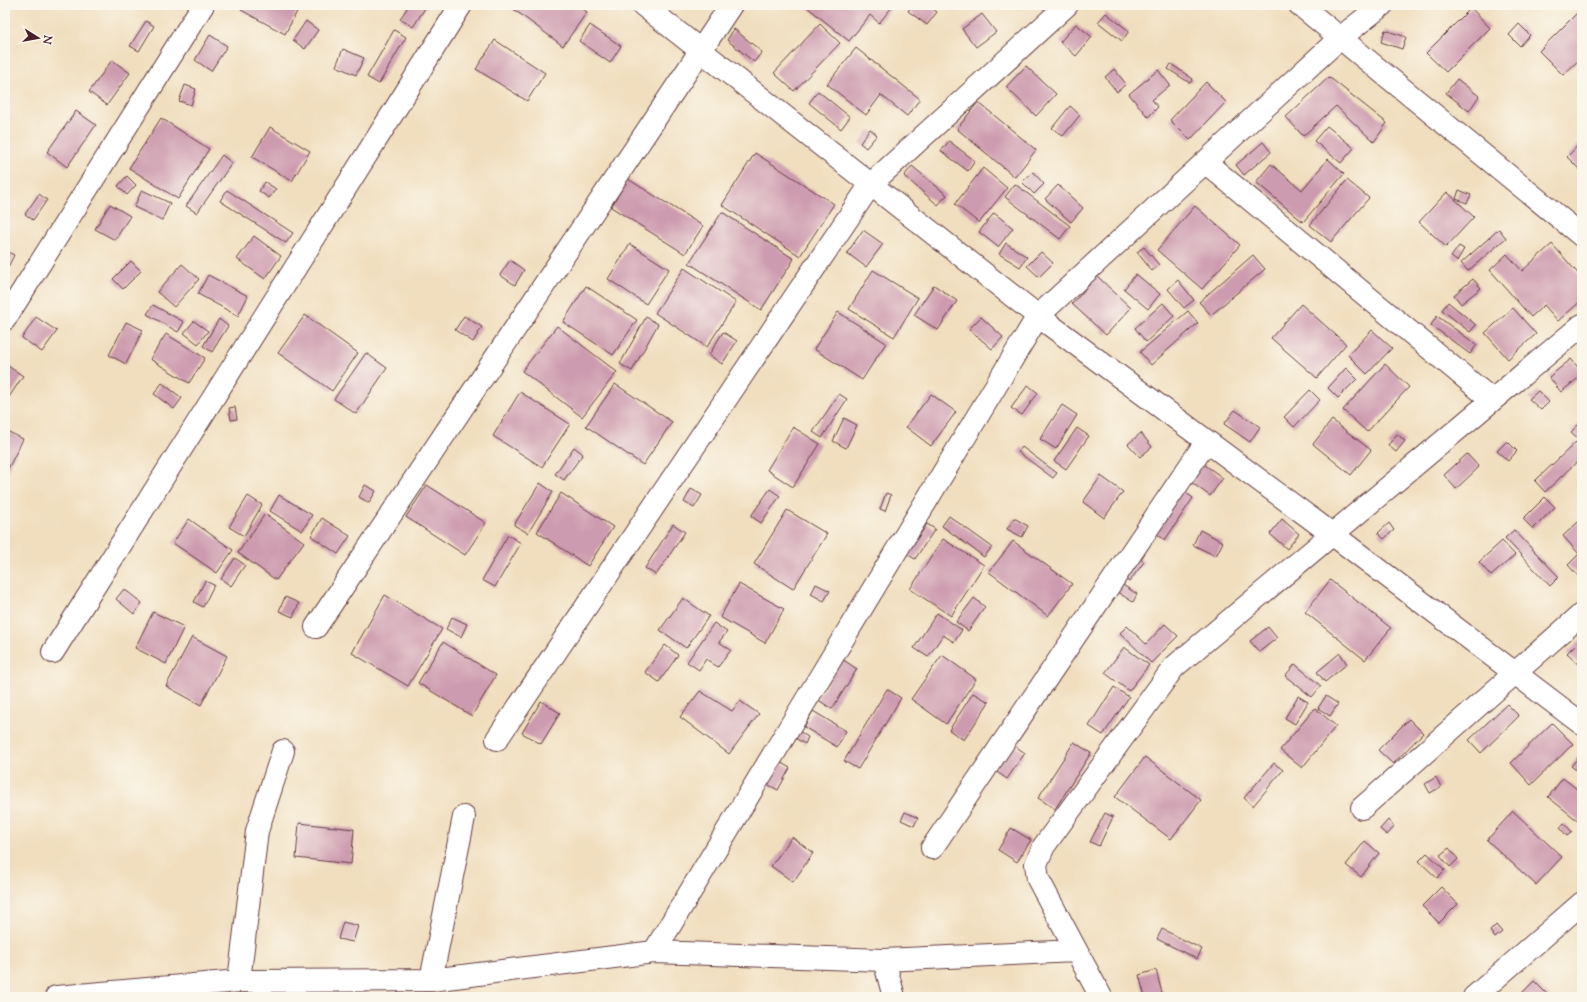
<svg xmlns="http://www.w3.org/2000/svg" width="1587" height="1002" viewBox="0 0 1587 1002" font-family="'Sorts Mill Goudy',serif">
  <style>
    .building { fill: #cd9baf }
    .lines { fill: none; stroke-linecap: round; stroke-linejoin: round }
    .street-casing { stroke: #633c41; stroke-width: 24 }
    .street { stroke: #fff; stroke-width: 22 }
  </style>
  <rect width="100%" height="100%" fill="#fbf7ec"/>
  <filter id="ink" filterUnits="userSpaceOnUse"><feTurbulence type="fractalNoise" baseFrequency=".025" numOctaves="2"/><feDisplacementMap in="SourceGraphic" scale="8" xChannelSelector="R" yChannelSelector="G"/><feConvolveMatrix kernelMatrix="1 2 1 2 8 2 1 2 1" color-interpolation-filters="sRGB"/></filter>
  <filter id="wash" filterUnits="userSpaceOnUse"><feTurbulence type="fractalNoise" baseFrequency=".012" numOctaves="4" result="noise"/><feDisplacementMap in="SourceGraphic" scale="16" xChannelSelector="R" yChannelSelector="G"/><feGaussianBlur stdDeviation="0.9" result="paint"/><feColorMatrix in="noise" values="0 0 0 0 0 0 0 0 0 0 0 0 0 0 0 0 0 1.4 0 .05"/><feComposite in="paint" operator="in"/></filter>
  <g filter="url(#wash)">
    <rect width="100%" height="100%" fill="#f0debe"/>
    <g id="blocks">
      <path class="building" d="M 243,5 L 294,5 L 299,8 L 285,34 L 241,10 Z
        M 409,5 L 427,5 L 413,27 L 400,19 Z
        M 508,5 L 577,5 L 587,12 L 563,46 Z
        M 809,5 L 893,5 L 893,6 L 879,23 L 870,15 L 849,41 L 807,7 Z
        M 912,5 L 928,5 L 937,12 L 927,25 L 908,11 Z
        M 1471,8 L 1490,28 L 1446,72 L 1426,53 Z
        M 1582,8 L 1582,57 L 1563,75 L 1539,51 Z
        M 1106,13 L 1129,31 L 1122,41 L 1098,22 Z
        M 982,14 L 996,32 L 976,47 L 962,29 Z
        M 146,21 L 154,26 L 139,51 L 130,46 Z
        M 306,21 L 318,30 L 305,49 L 293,40 Z
        M 820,24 L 840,43 L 794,91 L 774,73 Z
        M 1076,24 L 1092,37 L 1076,56 L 1060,42 Z
        M 1519,24 L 1530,35 L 1520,46 L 1509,35 Z
        M 590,25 L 621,46 L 610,63 L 579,41 Z
        M 734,29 L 762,52 L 754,62 L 727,40 Z
        M 394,30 L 406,37 L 379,84 L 367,77 Z
        M 1385,30 L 1406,37 L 1402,49 L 1381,42 Z
        M 210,35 L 227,46 L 211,71 L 195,60 Z
        M 495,40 L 545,73 L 527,101 L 476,69 Z
        M 856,48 L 920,99 L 907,116 L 881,95 L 866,115 L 827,84 Z
        M 343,49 L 364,58 L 356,75 L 336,66 Z
        M 112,60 L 130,73 L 107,105 L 89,92 Z
        M 1171,64 L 1193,79 L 1190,83 L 1168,69 Z
        M 1026,66 L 1056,94 L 1036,116 L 1006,87 Z
        M 1114,69 L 1126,84 L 1117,92 L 1105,77 Z
        M 1158,70 L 1170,85 L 1152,100 L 1158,107 L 1148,117 L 1129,94 Z
        M 1329,77 L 1387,123 L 1374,142 L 1336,106 L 1303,136 L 1286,117 Z
        M 1457,79 L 1479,96 L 1469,111 L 1446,93 Z
        M 1206,82 L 1226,102 L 1190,140 L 1170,120 Z
        M 185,85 L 196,89 L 191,105 L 179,101 Z
        M 818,91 L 850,117 L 841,129 L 809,103 Z
        M 978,102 L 1036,150 L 1015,177 L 957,129 Z
        M 1070,106 L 1080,115 L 1063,136 L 1052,128 Z
        M 76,111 L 96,125 L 67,167 L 47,152 Z
        M 161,118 L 209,149 L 178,199 L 129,168 Z
        M 1327,126 L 1354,148 L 1341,163 L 1314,141 Z
        M 270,127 L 310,151 L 292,181 L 252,157 Z
        M 870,129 L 877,135 L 866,148 L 860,143 Z
        M 949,141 L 975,161 L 968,171 L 941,151 Z
        M 1582,141 L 1582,172 L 1567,157 Z
        M 1263,142 L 1271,152 L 1244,175 L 1236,165 Z
        M 755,153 L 834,204 L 800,256 L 722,205 Z
        M 222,155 L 232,163 L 197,213 L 186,206 Z
        M 1328,159 L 1344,174 L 1303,222 L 1256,182 L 1271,164 L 1302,190 Z
        M 912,166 L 947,195 L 938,205 L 904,176 Z
        M 983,168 L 1007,188 L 979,223 L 955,204 Z
        M 1033,172 L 1044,184 L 1034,194 L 1022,182 Z
        M 127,176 L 136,185 L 127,195 L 118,186 Z
        M 628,179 L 703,226 L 685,254 L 611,207 Z
        M 1347,180 L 1369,198 L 1331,242 L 1310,225 Z
        M 265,182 L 276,189 L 269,198 L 259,191 Z
        M 1015,184 L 1070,226 L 1060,239 L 1005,197 Z
        M 1058,185 L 1083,208 L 1071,222 L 1045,199 Z
        M 142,190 L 170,203 L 162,220 L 134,207 Z
        M 227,190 L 293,233 L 286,243 L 220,201 Z
        M 1459,190 L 1471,195 L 1467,203 L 1456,199 Z
        M 1447,192 L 1474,217 L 1446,247 L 1419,222 Z
        M 39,194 L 47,200 L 33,220 L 25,214 Z
        M 110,204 L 130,216 L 115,240 L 95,229 Z
        M 1195,206 L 1240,245 L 1202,289 L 1157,250 Z
        M 722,212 L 794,259 L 761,310 L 689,263 Z
        M 994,213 L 1013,228 L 998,247 L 979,232 Z
        M 1499,229 L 1506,238 L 1468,271 L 1461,263 Z
        M 863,230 L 883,244 L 866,267 L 847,253 Z
        M 254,236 L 281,256 L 265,279 L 237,259 Z
        M 1006,243 L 1027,257 L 1020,267 L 999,254 Z
        M 630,244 L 669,269 L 646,304 L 608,279 Z
        M 1552,244 L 1582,278 L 1582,300 L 1558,321 L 1544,305 L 1531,317 L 1490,270 L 1507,254 L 1522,271 Z
        M 1459,246 L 1464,249 L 1457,261 L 1451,257 Z
        M 1144,247 L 1159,265 L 1152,271 L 1137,252 Z
        M 5,250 L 14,255 L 5,273 Z
        M 1041,252 L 1053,263 L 1039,277 L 1027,266 Z
        M 1253,255 L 1265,269 L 1211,315 L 1199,302 Z
        M 510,260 L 524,270 L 515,285 L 500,275 Z
        M 131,261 L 141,271 L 123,289 L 113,279 Z
        M 182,264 L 199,279 L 174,307 L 157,292 Z
        M 684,268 L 736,302 L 707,347 L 655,313 Z
        M 873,270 L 918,298 L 894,337 L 849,309 Z
        M 1136,274 L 1160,294 L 1148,309 L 1124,289 Z
        M 208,275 L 248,296 L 238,316 L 198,294 Z
        M 1097,276 L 1131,308 L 1106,335 L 1072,304 Z
        M 1473,279 L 1481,288 L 1461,304 L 1454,295 Z
        M 1178,280 L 1194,300 L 1184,308 L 1168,289 Z
        M 934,285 L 957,301 L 938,330 L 914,315 Z
        M 586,286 L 637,320 L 613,355 L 563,322 Z
        M 1448,302 L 1476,325 L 1470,332 L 1442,310 Z
        M 1163,303 L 1174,316 L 1146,342 L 1135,328 Z
        M 1301,304 L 1346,344 L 1317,378 L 1271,338 Z
        M 153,305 L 184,322 L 178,332 L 147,314 Z
        M 1513,308 L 1536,334 L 1508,359 L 1485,333 Z
        M 1188,311 L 1198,323 L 1151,365 L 1140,352 Z
        M 838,312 L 886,343 L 862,380 L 814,349 Z
        M 305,315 L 358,353 L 332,391 L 278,353 Z
        M 464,316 L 482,327 L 473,342 L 455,330 Z
        M 1437,316 L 1477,345 L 1470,354 L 1431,325 Z
        M 36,317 L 57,331 L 42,352 L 22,338 Z
        M 646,317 L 658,324 L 632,371 L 620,364 Z
        M 981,317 L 1003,337 L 992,349 L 969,329 Z
        M 219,319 L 228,326 L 212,352 L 203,346 Z
        M 194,321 L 208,331 L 198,344 L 184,333 Z
        M 126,322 L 143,330 L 126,364 L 109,355 Z
        M 557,326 L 617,372 L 582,417 L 522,371 Z
        M 1372,330 L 1392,348 L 1367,374 L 1348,355 Z
        M 723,332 L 737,341 L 722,364 L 709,355 Z
        M 166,334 L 205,358 L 189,383 L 150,359 Z
        M 366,353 L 387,368 L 356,414 L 334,399 Z
        M 1571,359 L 1582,372 L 1582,375 L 1561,392 L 1549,377 Z
        M 1385,364 L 1409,387 L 1367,432 L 1343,410 Z
        M 8,366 L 23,376 L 5,403 L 5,369 Z
        M 1346,368 L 1357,379 L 1338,398 L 1328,388 Z
        M 162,383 L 182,398 L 174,409 L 154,394 Z
        M 615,384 L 672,422 L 643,465 L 586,426 Z
        M 1028,385 L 1038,393 L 1022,415 L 1011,408 Z
        M 1310,390 L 1320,400 L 1294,427 L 1284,417 Z
        M 1538,391 L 1549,402 L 1541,410 L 1529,399 Z
        M 520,392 L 570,424 L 542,467 L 493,436 Z
        M 839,394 L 847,399 L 822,438 L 813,432 Z
        M 931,394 L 956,412 L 931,446 L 906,427 Z
        M 1062,405 L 1077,415 L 1056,449 L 1040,439 Z
        M 235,407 L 237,419 L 231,420 L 229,408 Z
        M 1235,410 L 1260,427 L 1250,442 L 1224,424 Z
        M 844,418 L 857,425 L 846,448 L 833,441 Z
        M 1332,420 L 1371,450 L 1351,475 L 1313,444 Z
        M 1582,421 L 1582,442 L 1571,432 Z
        M 793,427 L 820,444 L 793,487 L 767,470 Z
        M 1077,428 L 1089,436 L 1066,469 L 1054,461 Z
        M 5,430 L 23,439 L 5,475 Z
        M 1141,433 L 1152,447 L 1140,457 L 1128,444 Z
        M 1397,434 L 1405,441 L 1396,452 L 1388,445 Z
        M 1507,441 L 1517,451 L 1508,461 L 1497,451 Z
        M 1576,442 L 1582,449 L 1582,457 L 1545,492 L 1535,481 Z
        M 574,447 L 583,454 L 564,480 L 555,474 Z
        M 1022,447 L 1057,473 L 1053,478 L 1018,452 Z
        M 1467,454 L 1479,467 L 1456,489 L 1444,475 Z
        M 1201,462 L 1223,478 L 1210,496 L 1188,480 Z
        M 1101,476 L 1123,492 L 1104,518 L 1083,502 Z
        M 540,483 L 553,492 L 528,533 L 514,525 Z
        M 365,485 L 376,491 L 369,503 L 359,497 Z
        M 427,485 L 486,523 L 465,555 L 406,517 Z
        M 691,489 L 702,495 L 694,508 L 684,502 Z
        M 770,489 L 780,496 L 761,523 L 751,516 Z
        M 1182,490 L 1193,498 L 1165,540 L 1154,532 Z
        M 561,493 L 613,527 L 588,566 L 537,532 Z
        M 886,493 L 891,495 L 885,511 L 880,509 Z
        M 279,495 L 312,515 L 302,531 L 270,511 Z
        M 248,496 L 262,505 L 244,536 L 229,527 Z
        M 1545,497 L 1555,507 L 1533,529 L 1523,519 Z
        M 787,510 L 827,534 L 793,589 L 754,564 Z
        M 265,514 L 304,542 L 276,580 L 238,553 Z
        M 949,516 L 992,547 L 984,557 L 942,526 Z
        M 322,518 L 350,536 L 338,554 L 311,536 Z
        M 1014,518 L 1028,526 L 1022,537 L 1007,529 Z
        M 189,519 L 233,550 L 217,573 L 173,543 Z
        M 1282,519 L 1299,534 L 1287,549 L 1270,534 Z
        M 1578,522 L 1582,526 L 1582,580 L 1568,565 L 1579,554 L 1563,536 Z
        M 1389,523 L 1394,530 L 1384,539 L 1378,533 Z
        M 673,524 L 685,532 L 656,575 L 645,568 Z
        M 927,524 L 935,529 L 915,559 L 907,554 Z
        M 1200,530 L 1223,542 L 1216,556 L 1193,545 Z
        M 1514,530 L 1559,577 L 1550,586 L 1505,538 Z
        M 508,535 L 521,543 L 495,587 L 482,580 Z
        M 943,539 L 984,565 L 951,616 L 910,589 Z
        M 1013,541 L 1072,584 L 1048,616 L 989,572 Z
        M 1502,541 L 1515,555 L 1491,576 L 1479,562 Z
        M 1135,555 L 1144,562 L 1129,582 L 1120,575 Z
        M 235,558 L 245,565 L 231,586 L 221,579 Z
        M 1330,580 L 1391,628 L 1365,660 L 1305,612 Z
        M 205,581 L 214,585 L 203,607 L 194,602 Z
        M 1118,582 L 1137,594 L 1133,602 L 1114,590 Z
        M 739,584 L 784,609 L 765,643 L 720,617 Z
        M 816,584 L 830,591 L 824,601 L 811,594 Z
        M 124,589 L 142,603 L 134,614 L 116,599 Z
        M 385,595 L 442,629 L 408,686 L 352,653 Z
        M 285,597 L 299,603 L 293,617 L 279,611 Z
        M 683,598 L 709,616 L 686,648 L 660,630 Z
        M 974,598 L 985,607 L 968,631 L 956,622 Z
        M 153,612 L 184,627 L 166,664 L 135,648 Z
        M 937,613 L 962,630 L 954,642 L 943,635 L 928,657 L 914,648 Z
        M 452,617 L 467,624 L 461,637 L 446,629 Z
        M 714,623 L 727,632 L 719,642 L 731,650 L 718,667 L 706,659 L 699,670 L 687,662 Z
        M 1165,624 L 1178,636 L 1151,663 L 1120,633 L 1127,626 L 1146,644 Z
        M 1268,627 L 1277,638 L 1259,652 L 1250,641 Z
        M 192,637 L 227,656 L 201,705 L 166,686 Z
        M 1582,638 L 1582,667 L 1567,653 Z
        M 443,642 L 496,675 L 472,716 L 418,683 Z
        M 665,645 L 678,655 L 659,682 L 645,672 Z
        M 1124,647 L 1149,665 L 1129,691 L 1105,673 Z
        M 1340,653 L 1347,664 L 1325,682 L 1317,672 Z
        M 942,655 L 976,679 L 946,724 L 911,699 Z
        M 842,659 L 857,669 L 832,709 L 817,699 Z
        M 1295,664 L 1321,686 L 1312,697 L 1285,676 Z
        M 1114,687 L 1129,697 L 1103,735 L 1089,726 Z
        M 887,689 L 901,698 L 858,769 L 844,761 Z
        M 700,691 L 732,711 L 740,701 L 759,714 L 729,754 L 680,717 Z
        M 973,693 L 989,702 L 964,740 L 949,730 Z
        M 1298,696 L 1308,702 L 1295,724 L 1285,718 Z
        M 1326,696 L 1338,704 L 1330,716 L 1318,708 Z
        M 541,701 L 560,713 L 541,744 L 522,733 Z
        M 1507,704 L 1519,716 L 1481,753 L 1469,740 Z
        M 1315,708 L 1336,726 L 1302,768 L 1280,750 Z
        M 813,711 L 846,731 L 837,747 L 804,727 Z
        M 1409,719 L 1423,733 L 1393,764 L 1378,750 Z
        M 1552,723 L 1573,744 L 1531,785 L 1511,763 Z
        M 799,731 L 808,737 L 805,744 L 795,738 Z
        M 1074,742 L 1091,753 L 1055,809 L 1038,798 Z
        M 1012,744 L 1025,753 L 1007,779 L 994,770 Z
        M 1582,753 L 1582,775 L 1571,766 Z
        M 1145,757 L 1201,800 L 1171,839 L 1115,797 Z
        M 778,761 L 790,768 L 778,790 L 765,783 Z
        M 1274,763 L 1283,770 L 1253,806 L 1244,798 Z
        M 1436,777 L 1441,787 L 1430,793 L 1425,784 Z
        M 1563,778 L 1582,793 L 1582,824 L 1548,797 Z
        M 1513,811 L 1562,857 L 1536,885 L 1487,840 Z
        M 905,812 L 918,818 L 914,826 L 901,820 Z
        M 1105,813 L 1113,817 L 1099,846 L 1090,842 Z
        M 1388,820 L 1394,827 L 1387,835 L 1380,829 Z
        M 299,823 L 354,829 L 351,864 L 296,858 Z
        M 1564,823 L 1572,832 L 1567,836 L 1560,828 Z
        M 1011,828 L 1031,840 L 1017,862 L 998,850 Z
        M 792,837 L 813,853 L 793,882 L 771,866 Z
        M 1365,841 L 1379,853 L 1361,877 L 1346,865 Z
        M 1449,848 L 1458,859 L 1450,867 L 1440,855 Z
        M 1427,853 L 1445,870 L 1437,878 L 1419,861 Z
        M 1441,887 L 1458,904 L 1439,923 L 1422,906 Z
        M 343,922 L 358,926 L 353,942 L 338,939 Z
        M 1496,925 L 1502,932 L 1495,938 L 1490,931 Z
        M 1162,929 L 1202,949 L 1197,959 L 1157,939 Z
        M 1156,970 L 1163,997 L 1145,997 L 1139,975 Z
        M 1534,981 L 1550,997 L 1518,997 Z"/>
    </g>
  </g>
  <g filter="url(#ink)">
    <use href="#blocks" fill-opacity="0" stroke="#633c41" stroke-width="1"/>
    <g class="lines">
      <defs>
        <path id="street" d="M 643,5 L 1038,316 L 1332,534 L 1582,724
          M 1300,5 L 1582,236
          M 1205,162 L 1492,400
          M 5,319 L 203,5
          M 316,627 L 731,5
          M 53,652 L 461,5
          M 497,739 L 871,184 L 1067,5
          M 1362,808 L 1582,614
          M 932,848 L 1206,442
          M 654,952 L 1038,316 L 1340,38 L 1382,5
          M 884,960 L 894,997
          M 431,980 L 464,817
          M 239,981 L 257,831 L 283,751
          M 56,997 L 239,981 L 431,980 L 654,952 L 884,960 L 1076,951
          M 1101,997 L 1038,879 L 1036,864 L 1044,846 L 1174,667 L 1582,325
          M 1474,997 L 1582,903"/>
      </defs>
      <use href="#street" class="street-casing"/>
      <use href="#street" class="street"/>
    </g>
  </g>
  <rect width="1587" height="1002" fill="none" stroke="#fbf7ec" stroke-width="20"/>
  <g transform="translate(38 38) rotate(101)" stroke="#fbf7ec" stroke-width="3" paint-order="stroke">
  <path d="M0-3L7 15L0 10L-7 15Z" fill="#4a1f2b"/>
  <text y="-6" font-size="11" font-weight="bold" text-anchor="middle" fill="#4a1f2b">N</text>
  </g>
</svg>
